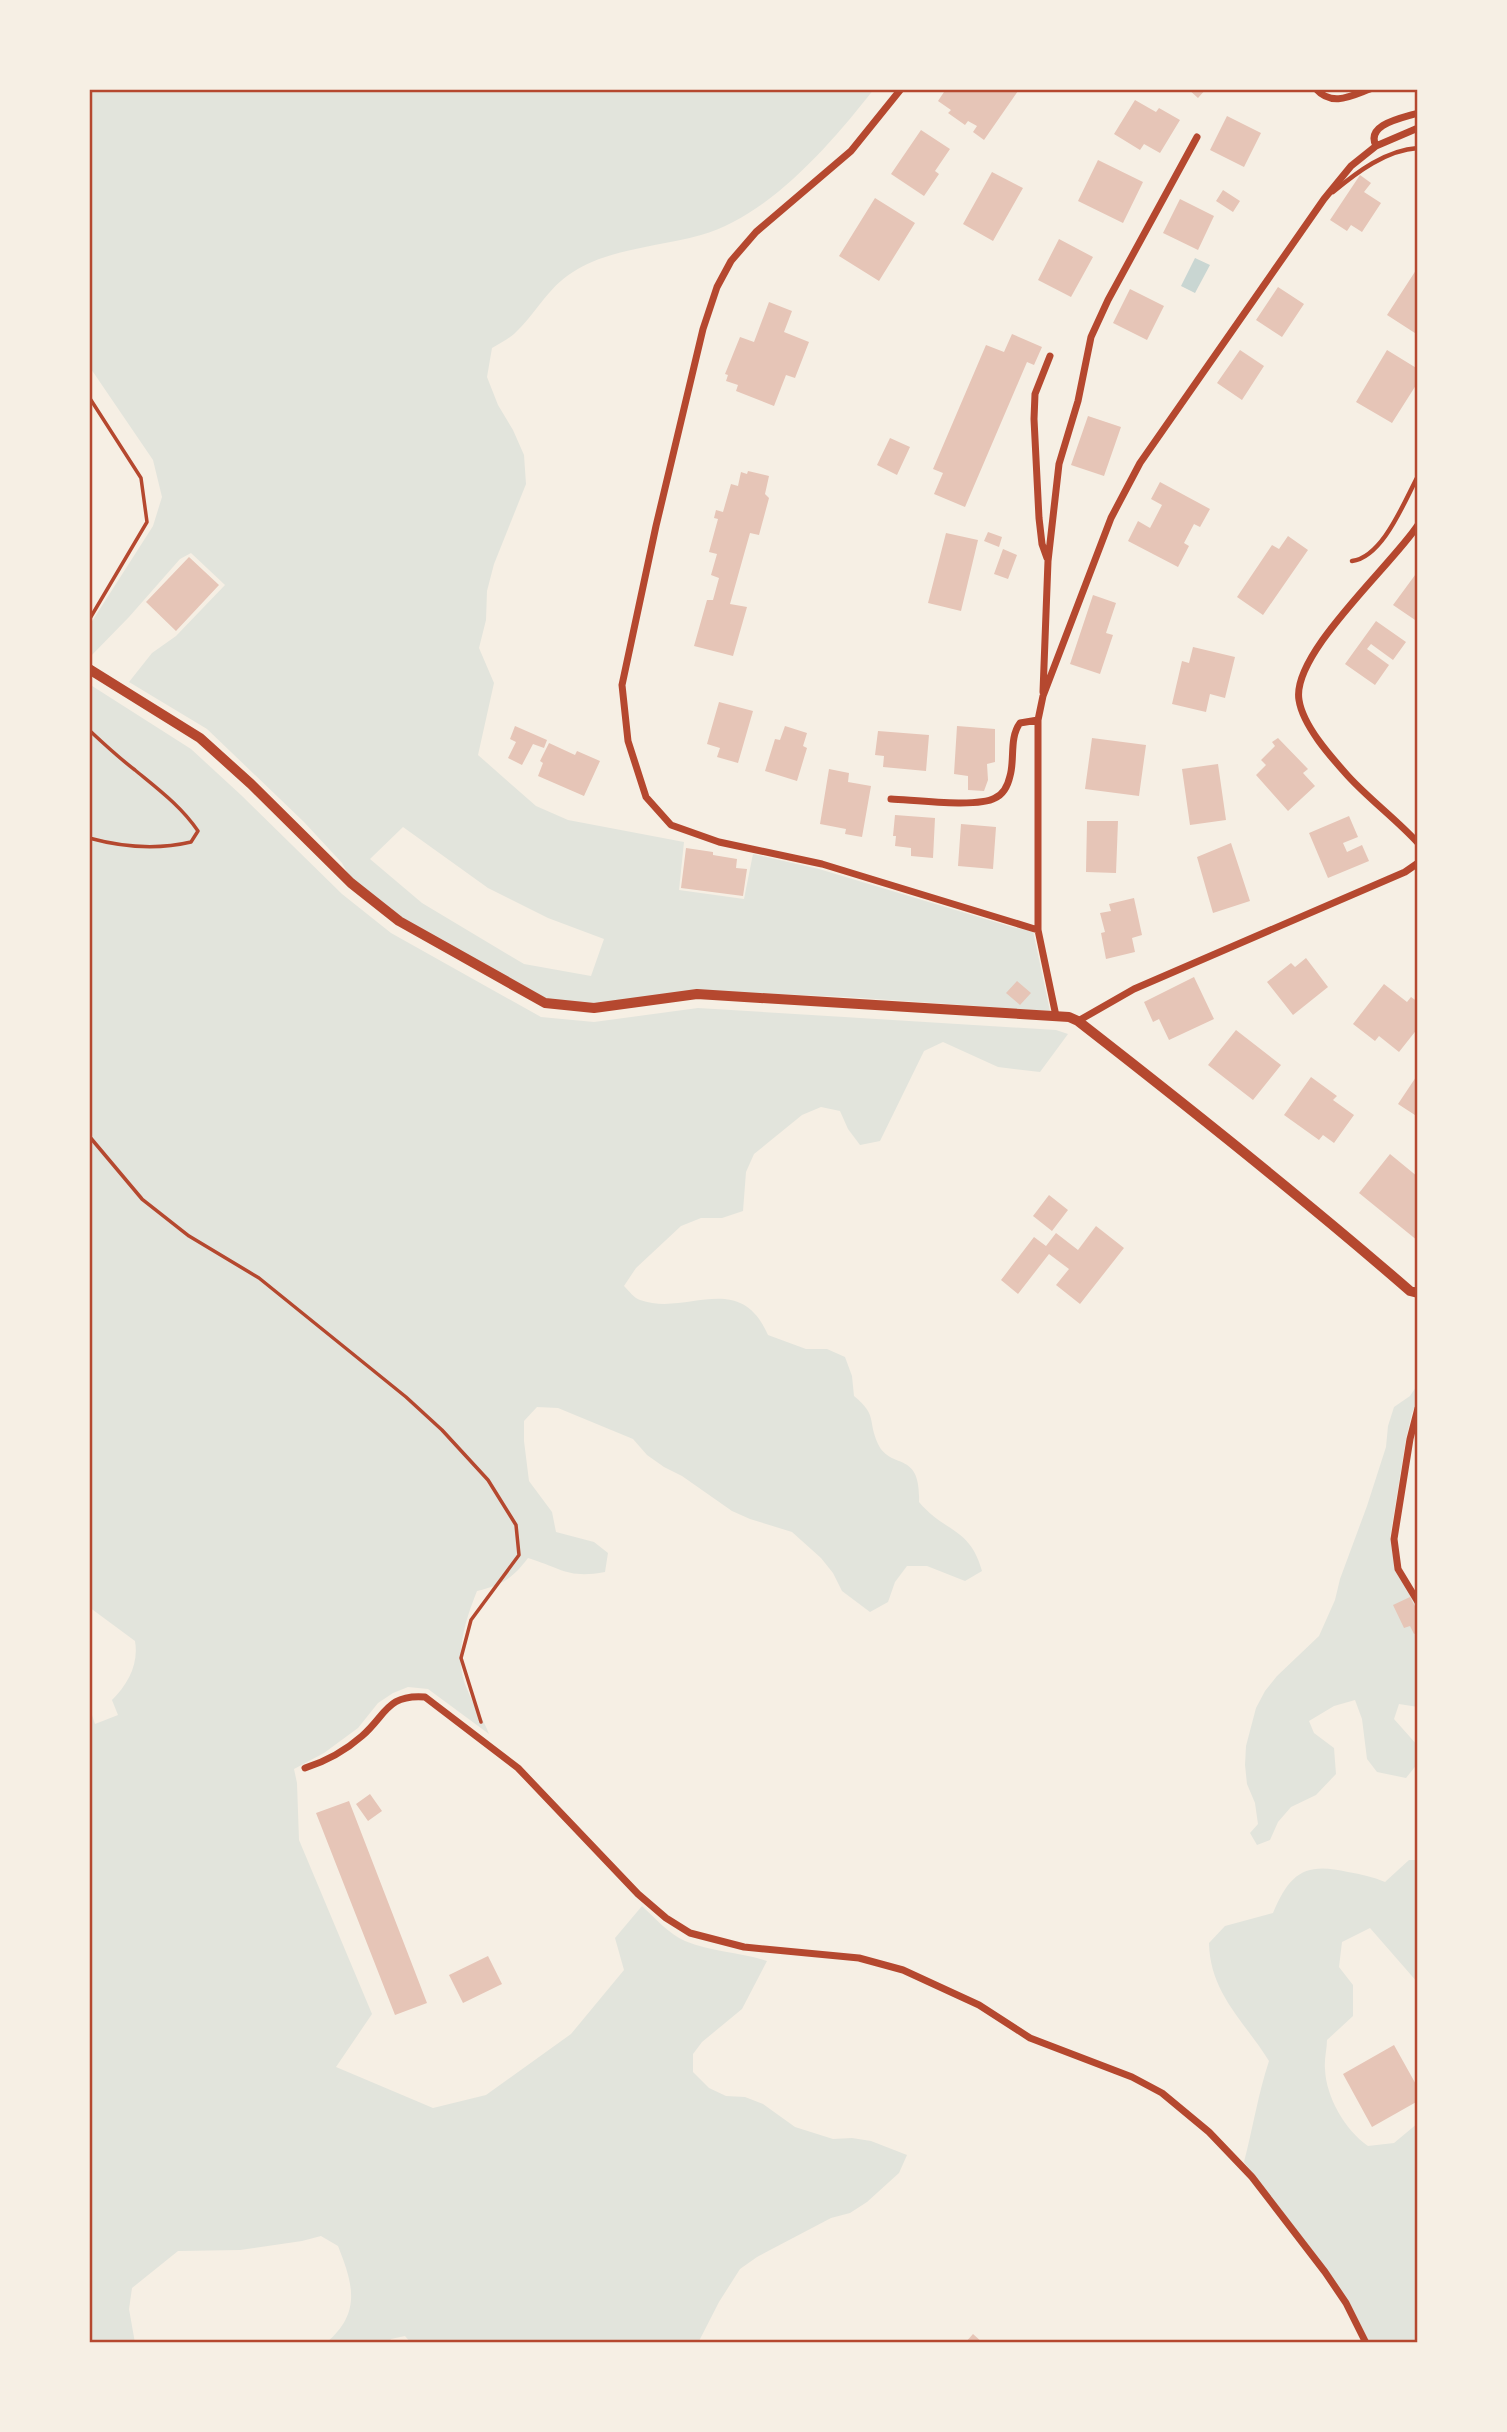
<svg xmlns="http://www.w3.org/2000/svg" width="1507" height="2432" viewBox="0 0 1507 2432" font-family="'Open Sans',sans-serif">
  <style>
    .green { fill: #e2e4dc; fill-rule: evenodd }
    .water { fill: #c9d6d2 }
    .building { fill: #e6c5b7 }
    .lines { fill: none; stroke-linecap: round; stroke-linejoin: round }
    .path { stroke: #b5482f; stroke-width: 3.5 }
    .service { stroke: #b5482f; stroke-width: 4.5 }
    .minor { stroke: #b5482f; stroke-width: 7 }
    .tertiary { stroke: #b5482f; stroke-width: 10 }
    .neatline { fill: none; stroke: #b5482f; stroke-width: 2.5 }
  </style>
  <rect width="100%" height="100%" fill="#f6efe4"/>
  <path class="green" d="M 89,89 L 874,89 C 831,144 769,216 701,235 C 659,247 610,248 573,272 C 548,287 535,315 514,334 C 508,339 499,344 492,348 L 487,377 L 498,405 L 513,430 L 524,455 L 526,484 L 494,564 L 487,591 L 486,620 L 479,648 L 494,683 L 478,755 L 536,806 L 568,820 L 684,842 L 679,890 L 744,899 L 753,854 L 819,869 L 1012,927 L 1033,931 L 1050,1011 L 846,997 L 755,993 L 592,1005 L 547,1000 L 399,918 L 352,881 L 342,863 L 304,822 L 207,729 L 129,682 L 152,653 L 176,636 L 225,585 L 191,553 L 180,559 L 129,617 L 89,658 L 89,626 L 153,526 L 162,497 L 153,460 L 89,366 ZM 403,827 L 488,888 L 548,918 L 604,939 L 591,976 L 524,964 L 422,903 L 370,859 Z
    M 89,684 L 191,749 L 241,795 L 342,894 L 391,933 L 541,1017 L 594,1022 L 698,1008 L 1056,1030 L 1068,1034 L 1040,1072 L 998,1067 L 943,1042 L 924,1051 L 880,1141 L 860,1145 L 848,1129 L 840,1111 L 821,1107 L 802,1115 L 754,1154 L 746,1172 L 743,1211 L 722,1218 L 701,1218 L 681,1226 L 636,1268 L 624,1286 C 629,1291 634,1298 640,1300 C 687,1317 739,1269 768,1335 L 806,1349 L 827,1349 L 845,1357 L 852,1376 L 854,1396 C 878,1416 867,1419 878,1444 C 891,1471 921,1449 919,1502 C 945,1533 970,1527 982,1571 L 965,1581 L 927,1566 L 907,1566 L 895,1582 L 888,1602 L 870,1612 L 842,1591 L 833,1573 L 821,1558 L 792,1532 L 750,1519 L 732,1511 L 682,1476 L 664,1467 L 647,1455 L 633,1439 L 558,1408 L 537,1407 L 524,1421 L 524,1441 L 529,1481 L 552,1512 L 556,1532 L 594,1542 L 608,1553 L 605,1572 C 568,1579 561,1568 528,1558 C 512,1579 502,1585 477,1591 C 465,1621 453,1658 467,1689 C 473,1705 483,1718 489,1734 L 428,1689 L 408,1687 L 393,1693 L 378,1703 L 358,1728 L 324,1753 L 294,1769 L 297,1783 L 299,1840 L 372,2014 L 336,2067 L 433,2108 L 486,2095 L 571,2034 L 624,1970 L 615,1938 L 642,1906 C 655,1918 669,1934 685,1941 C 711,1952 740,1952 767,1961 L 742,2009 L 702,2042 L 693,2054 L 693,2072 L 709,2088 L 726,2096 L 745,2097 L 763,2104 L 795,2127 L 833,2139 L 852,2138 L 871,2141 L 907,2155 L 899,2173 L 867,2202 L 850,2213 L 831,2218 L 757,2257 L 740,2269 L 719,2302 L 698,2343 L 411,2343 L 405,2336 L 391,2339 L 388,2343 L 326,2343 C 362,2313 353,2284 338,2246 L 321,2236 L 302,2241 L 240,2250 L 178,2251 L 132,2288 L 129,2309 L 135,2343 L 89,2343 L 89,1706 L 95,1724 L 118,1715 L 112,1700 C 128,1684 139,1664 135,1641 L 89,1607 Z
    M 1418,1384 L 1418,1401 L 1412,1413 L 1406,1439 L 1390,1538 L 1395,1569 L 1418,1607 L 1418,1707 L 1399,1704 L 1394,1719 L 1418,1746 L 1418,1763 L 1406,1778 L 1377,1772 L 1367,1759 L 1362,1719 L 1355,1700 L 1334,1706 L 1309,1721 L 1314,1733 L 1334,1748 L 1336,1774 L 1316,1795 L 1291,1807 L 1278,1822 L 1270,1840 L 1257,1845 L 1250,1833 L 1258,1824 L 1255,1803 L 1247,1784 L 1245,1765 L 1246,1746 L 1256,1708 L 1265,1691 L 1277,1676 L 1319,1636 L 1335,1600 L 1340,1579 L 1367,1506 L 1386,1447 L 1388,1426 L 1394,1407 L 1410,1396 Z
    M 1409,1860 L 1418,1860 L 1418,1983 L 1370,1928 L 1342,1942 L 1339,1967 L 1353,1985 L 1353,2016 L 1327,2040 C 1327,2049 1324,2060 1325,2069 C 1326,2097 1345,2130 1368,2146 L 1394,2143 L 1418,2123 L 1418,2343 L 1368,2343 L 1313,2251 L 1244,2162 C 1253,2128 1258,2094 1269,2061 C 1244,2021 1210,1993 1209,1943 L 1225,1926 L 1273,1913 C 1290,1873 1305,1862 1348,1872 C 1361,1874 1373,1877 1385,1882 Z"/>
  <path class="water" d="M 1195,258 L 1210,265 L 1195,293 L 1181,286 Z"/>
  <path class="building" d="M 946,89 L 1016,89 L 1018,91 L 984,140 L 973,132 L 977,126 L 968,121 L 965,125 L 948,113 L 951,110 L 938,101 Z
    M 1188,89 L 1206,89 L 1198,98 Z
    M 1135,100 L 1156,112 L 1159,108 L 1180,120 L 1160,153 L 1144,144 L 1140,150 L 1114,134 Z
    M 1227,116 L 1261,133 L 1244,167 L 1210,150 Z
    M 921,130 L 950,149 L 935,171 L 939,174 L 924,196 L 891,174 Z
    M 1098,160 L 1143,182 L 1123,223 L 1078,201 Z
    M 992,172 L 1023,188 L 993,241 L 963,224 Z
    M 1360,175 L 1371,183 L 1364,192 L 1381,203 L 1362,232 L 1351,225 L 1347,231 L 1330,220 Z
    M 1223,190 L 1240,201 L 1233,212 L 1216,201 Z
    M 875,198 L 915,223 L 879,281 L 839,256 Z
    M 1180,199 L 1214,216 L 1198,250 L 1163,233 Z
    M 1059,239 L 1093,257 L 1071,297 L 1038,280 Z
    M 1418,267 L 1418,335 L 1387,315 Z
    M 1278,287 L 1304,304 L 1282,337 L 1256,320 Z
    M 1130,289 L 1164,306 L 1147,340 L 1113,323 Z
    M 769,302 L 792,311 L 784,332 L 809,342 L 795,378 L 786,375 L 774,406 L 736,391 L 738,385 L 726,381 L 728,375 L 725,374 L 740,337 L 754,342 Z
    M 1012,334 L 1042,347 L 1034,365 L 1027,362 L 965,507 L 934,494 L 943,473 L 933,469 L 986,345 L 1004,352 Z
    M 1240,350 L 1264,366 L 1242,400 L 1217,383 Z
    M 1387,350 L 1418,369 L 1418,382 L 1392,423 L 1356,402 Z
    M 1088,416 L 1121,427 L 1104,476 L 1071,465 Z
    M 890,438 L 910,447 L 897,475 L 877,465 Z
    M 748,471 L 769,476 L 765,494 L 769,498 L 759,535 L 750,533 L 730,604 L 747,607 L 733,656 L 694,646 L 707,600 L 713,600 L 719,578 L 711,575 L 717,554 L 709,552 L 718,519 L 714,518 L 716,510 L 723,512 L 731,484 L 738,486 L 741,472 L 747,474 Z
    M 1160,482 L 1210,509 L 1200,527 L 1194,524 L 1184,543 L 1189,546 L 1178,567 L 1128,541 L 1138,521 L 1150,528 L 1162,505 L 1151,499 Z
    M 988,532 L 1002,537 L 999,547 L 984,541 Z
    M 946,533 L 978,540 L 961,611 L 928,603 Z
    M 1288,536 L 1308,550 L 1263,615 L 1237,597 L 1272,545 L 1279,549 Z
    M 1003,549 L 1017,555 L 1008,579 L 994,574 Z
    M 189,557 L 219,585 L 176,631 L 146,602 Z
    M 1418,571 L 1418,587 L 1416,589 L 1418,591 L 1418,622 L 1393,605 Z
    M 1093,595 L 1116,603 L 1106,633 L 1113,635 L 1100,674 L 1070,664 Z
    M 1376,621 L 1406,642 L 1393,660 L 1371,644 L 1367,649 L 1389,665 L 1375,685 L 1345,664 Z
    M 1193,647 L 1235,657 L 1225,698 L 1210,694 L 1206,712 L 1172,704 L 1182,661 L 1189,663 Z
    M 719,702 L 753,711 L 738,763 L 717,757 L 720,748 L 707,744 Z
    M 515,726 L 547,740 L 544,748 L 533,744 L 522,765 L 508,758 L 516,742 L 510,739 Z
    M 785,726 L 807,733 L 803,746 L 807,748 L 797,781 L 765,771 L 775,739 L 780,740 Z
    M 957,726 L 995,729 L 995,762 L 987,764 L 988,780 L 984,791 L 968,790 L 968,776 L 954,774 Z
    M 878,731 L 929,735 L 926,771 L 883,767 L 884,756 L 875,755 Z
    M 1092,738 L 1146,745 L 1139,796 L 1085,789 Z
    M 1278,738 L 1308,769 L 1303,773 L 1315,786 L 1288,811 L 1256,775 L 1266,765 L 1261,760 L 1275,746 L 1272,742 Z
    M 549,743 L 575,755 L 577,751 L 600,761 L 584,796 L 538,776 L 543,763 L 540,761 Z
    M 1218,764 L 1226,820 L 1190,825 L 1182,769 Z
    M 829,769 L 849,773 L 848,782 L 871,786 L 862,837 L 845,834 L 846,829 L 820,824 Z
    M 895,815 L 935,818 L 933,858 L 911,856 L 911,848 L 895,846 L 896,836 L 893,836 Z
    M 1349,816 L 1358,837 L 1343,843 L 1347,852 L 1362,845 L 1369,861 L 1328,878 L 1309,833 Z
    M 1087,821 L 1118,821 L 1116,873 L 1086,872 Z
    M 961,824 L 996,827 L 993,869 L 958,866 Z
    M 1231,843 L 1250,901 L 1213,913 L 1197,857 Z
    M 686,848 L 713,852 L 713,855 L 737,859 L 736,868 L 747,869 L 743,896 L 681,888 Z
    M 1134,898 L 1142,935 L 1132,938 L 1135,952 L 1106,959 L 1101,933 L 1105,932 L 1100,913 L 1111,911 L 1109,904 Z
    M 1306,958 L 1328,987 L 1293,1015 L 1267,982 L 1291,963 L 1295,967 Z
    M 1194,977 L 1214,1019 L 1169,1040 L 1159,1019 L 1153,1022 L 1144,1002 Z
    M 1017,981 L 1031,993 L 1020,1005 L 1006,993 Z
    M 1384,984 L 1407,1002 L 1411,997 L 1418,1002 L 1418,1028 L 1399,1052 L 1379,1036 L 1375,1041 L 1353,1024 Z
    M 1236,1030 L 1281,1065 L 1253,1100 L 1208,1065 Z
    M 1418,1074 L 1418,1117 L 1398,1104 Z
    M 1311,1077 L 1337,1096 L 1333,1100 L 1354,1115 L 1334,1143 L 1323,1135 L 1319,1140 L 1284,1115 Z
    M 1390,1154 L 1418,1177 L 1418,1241 L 1359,1193 Z
    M 1049,1195 L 1068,1210 L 1052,1231 L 1033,1216 Z
    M 1096,1226 L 1124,1248 L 1080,1304 L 1056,1285 L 1069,1269 L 1049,1254 L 1018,1294 L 1001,1280 L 1034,1237 L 1046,1246 L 1056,1233 L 1078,1250 Z
    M 1410,1597 L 1418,1612 L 1418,1632 L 1414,1634 L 1410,1626 L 1404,1628 L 1393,1605 Z
    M 370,1794 L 382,1811 L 368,1821 L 356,1804 Z
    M 349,1801 L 427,2003 L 395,2015 L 316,1813 Z
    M 488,1956 L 502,1984 L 463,2003 L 449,1975 Z
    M 1394,2045 L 1418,2088 L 1418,2101 L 1372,2127 L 1343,2074 Z
    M 973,2334 L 983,2343 L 965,2343 Z"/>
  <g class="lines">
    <path class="path" d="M 89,397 L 141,478 L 147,522 L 89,620
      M 89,730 C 104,744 119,758 135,770 C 158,789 181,806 198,831 L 191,842 C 157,850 122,847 89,838
      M 89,1136 L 142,1199 L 189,1236 L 259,1278 L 406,1397 L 442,1430 L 488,1480 L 516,1525 L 519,1555 L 471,1620 L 461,1658 L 481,1722"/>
    <path class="service" d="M 1333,192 C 1357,172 1386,150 1418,148
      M 1352,561 C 1383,557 1404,502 1418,476"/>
    <path class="minor" d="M 901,89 L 851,151 L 756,232 L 731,261 L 717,287 L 703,329 L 656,526 L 622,685 L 628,741 L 646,797 L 671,825 L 719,842 L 822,864 L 1038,930
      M 1316,89 C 1332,107 1351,96 1370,89
      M 1376,146 C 1365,124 1403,118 1418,113
      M 1418,525 C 1392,565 1291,654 1299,700 C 1303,726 1331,757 1348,776 C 1370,800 1396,819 1418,843
      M 1047,558 L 1042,544 L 1039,518 L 1034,419 L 1035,394 L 1050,356
      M 1043,692 L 1048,561 L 1059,464 L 1078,401 L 1091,337 L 1108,300 L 1197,137
      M 891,799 C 914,800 978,808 995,798 C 1004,794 1008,785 1010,776 C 1015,759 1009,738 1020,723 L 1038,720
      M 1056,1016 L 1038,930 L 1038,720 L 1043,696 L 1111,518 L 1140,463 L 1324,199 L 1351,166 L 1376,146 L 1418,128
      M 1078,1021 L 1134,989 L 1405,872 L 1418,863
      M 1418,1408 L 1410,1439 L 1394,1539 L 1398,1569 L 1418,1602
      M 305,1768 C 327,1761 345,1751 362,1736 C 386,1715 387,1694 425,1697 L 518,1768 L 638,1894 L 666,1918 L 690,1933 L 744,1947 L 859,1958 L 903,1970 L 979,2005 L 1030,2038 L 1132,2077 L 1162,2093 L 1209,2132 L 1252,2177 L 1325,2272 L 1346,2303 L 1366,2343"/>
    <path class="tertiary" d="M 89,669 L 200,738 L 251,784 L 351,883 L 399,921 L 545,1003 L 594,1008 L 697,994 L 1069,1017 L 1078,1021 C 1191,1109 1302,1197 1410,1291 L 1418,1293"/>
  </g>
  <rect width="1507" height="2432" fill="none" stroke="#f6efe4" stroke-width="182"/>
  <rect x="91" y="91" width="1325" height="2250" class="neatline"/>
</svg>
